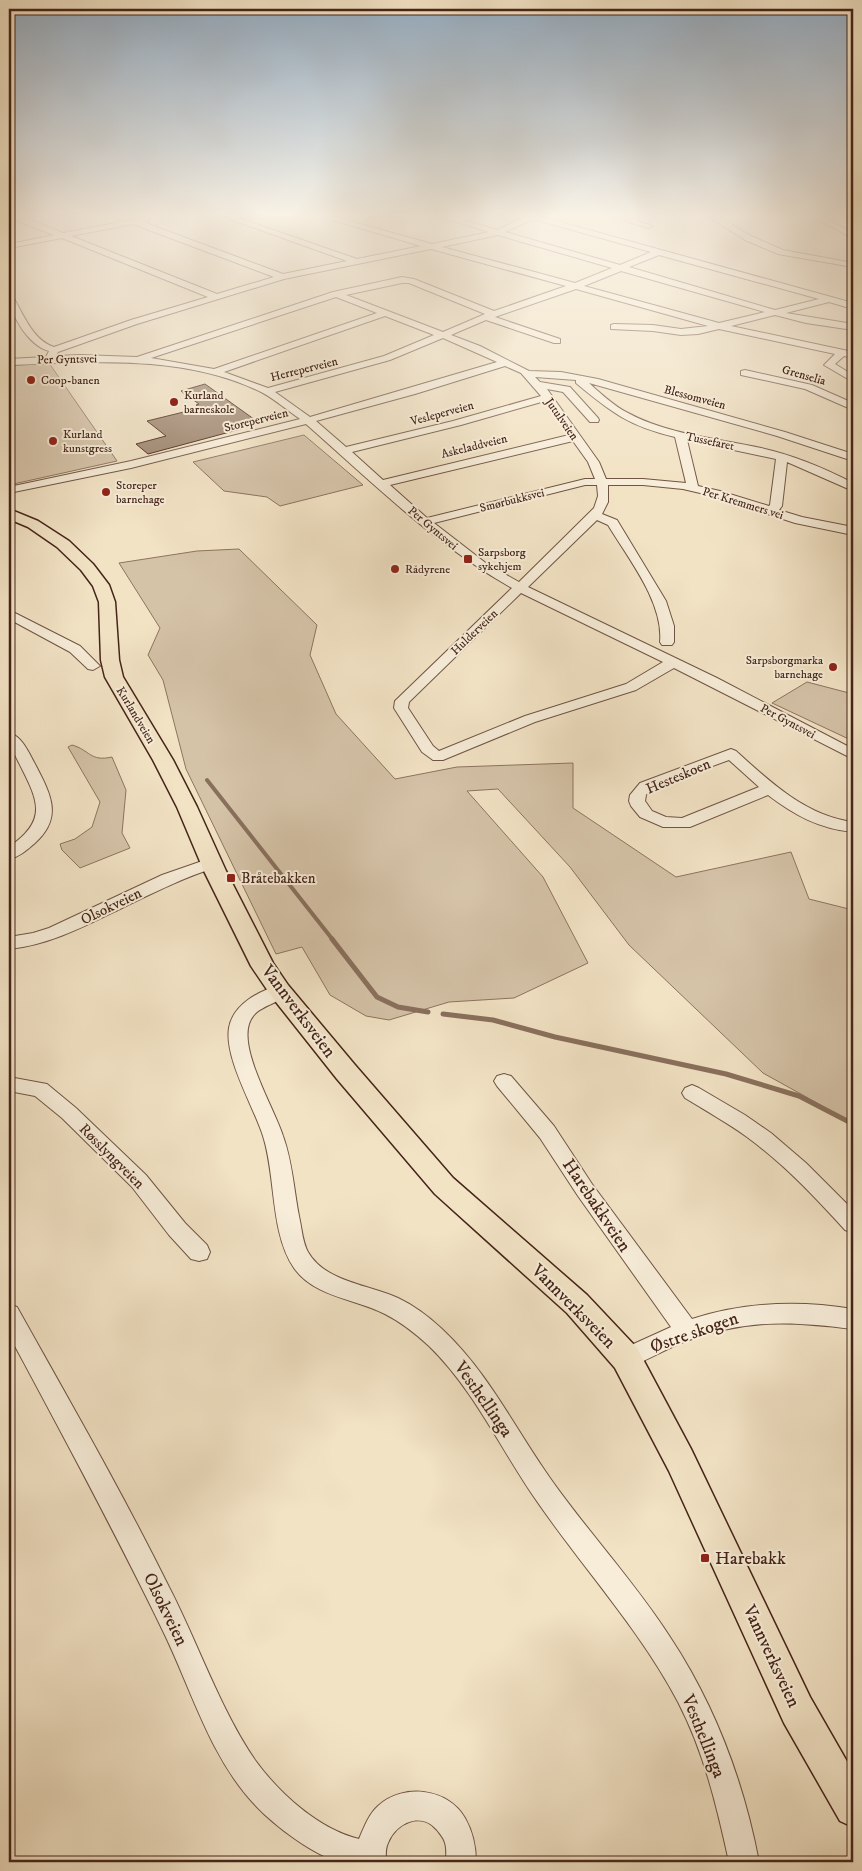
<svg xmlns="http://www.w3.org/2000/svg" width="862" height="1871" viewBox="0 0 862 1871" font-family="'IM FELL DW Pica',serif">
  <style>
    .green { fill: #d5c3a8; stroke: #8d7460 }
    .lines { fill: none; stroke-linecap: round; stroke-linejoin: round }
    .stream-far1 { stroke: #89705d; stroke-width: 4 }
    .stream { stroke: #89705d; stroke-width: 5 }
    .building { fill: #9f8772; stroke: #452419 }
    .minor-casing { stroke: #705444; stroke-width: 2 }
    .major-casing { stroke: #452419; stroke-width: 3 }
    .minor { fill: #f7edd9; fill-rule: evenodd }
    .major { fill: #f2e3c5; fill-rule: evenodd }
    .poi-dot { fill: #8f2418; stroke: #f7edd9; stroke-width: 2 }
    .labels { text-anchor: middle; stroke-width: 4; stroke-linejoin: round; paint-order: stroke }
    .far-street-label { font-size: 12px; fill: #452419; stroke: #f7edd9 }
    .far-poi-label { font-size: 12px; fill: #452419; stroke: #f7edd9; text-anchor: start }
    .street-label { font-size: 15px; fill: #452419; stroke: #f7edd9 }
    .poi-label { font-size: 15px; fill: #452419; stroke: #f7edd9; text-anchor: start }
    .near-street-label { font-size: 18px; fill: #452419; stroke: #f7edd9 }
    .near-poi-label { font-size: 18px; fill: #452419; stroke: #f7edd9; text-anchor: start }
  </style>
  <rect width="100%" height="100%" fill="#f2e3c5"/>
  <filter id="stains"><feTurbulence type="fractalNoise" baseFrequency=".004" numOctaves="4"/><feColorMatrix values="0 0 0 0 .2 0 0 0 0 .09 0 0 0 0 .02 0 0 0 .5 -.17"/></filter>
  <radialGradient id="worn" r=".72"><stop offset=".6" stop-color="#630" stop-opacity="0"/><stop offset="1" stop-color="#630" stop-opacity=".3"/></radialGradient>
  <path class="green" d="M 49,363 L 117,461 L 9,485 L 9,366 Z
    M 304,435 L 363,485 L 280,506 L 267,497 L 224,491 L 193,462 Z
    M 239,549 L 317,625 L 310,655 L 336,714 L 395,779 L 457,767 L 573,763 L 573,808 L 676,877 L 791,852 L 809,899 L 853,910 L 853,1123 L 763,1073 L 629,945 L 570,867 L 498,789 L 467,791 L 543,877 L 588,963 L 514,998 L 449,1002 L 389,1020 L 366,1016 L 330,995 L 302,947 L 276,954 L 186,769 L 163,680 L 148,655 L 160,628 L 119,563 L 197,551 Z
    M 807,682 L 853,694 L 853,741 L 772,703 Z
    M 72,745 C 90,750 90,762 112,757 L 126,790 L 122,833 L 130,848 L 80,868 L 62,850 L 60,844 L 75,839 L 92,827 L 100,802 L 68,747 Z"/>
  <g class="lines">
    <path class="stream-far1" d="M 207,780 L 333,940"/>
    <path class="stream" d="M 332,939 L 377,997 L 398,1007 L 428,1012
      M 443,1014 L 493,1020 L 555,1037 L 726,1074 L 799,1096 L 853,1124"/>
  </g>
  <path class="building" d="M 205,384 L 258,422 L 241,429 L 148,454 L 136,444 L 166,436 L 147,421 L 200,408 L 196,405 L 199,404 L 181,391 Z"/>
  <g class="lines">
    <defs>
      <path id="minor" d="M 17,217 L 23,217 L 63,233 L 147,217 L 149,219 L 148,221 L 143,222 L 283,274 L 347,261 L 224,217 L 236,217 L 357,259 L 421,246 L 322,217 L 335,217 L 432,244 L 489,232 L 441,217 L 454,217 L 497,230 L 525,217 L 542,217 L 853,303 L 853,309 L 829,302 L 786,313 L 853,324 L 853,330 L 806,323 L 775,315 L 731,326 L 853,352 L 853,358 L 844,356 L 835,364 L 853,375 L 853,382 L 824,365 L 835,354 L 719,329 L 698,334 L 681,335 L 653,331 L 611,329 L 611,325 L 614,324 L 653,325 L 681,329 L 708,326 L 576,289 L 495,317 L 560,339 L 560,343 L 554,343 L 486,320 L 451,335 L 480,346 L 529,371 L 561,372 L 598,379 L 785,432 L 853,454 L 853,461 L 777,436 L 589,383 C 601,394 614,406 628,413 C 669,435 716,438 761,448 C 793,455 824,468 853,483 L 853,491 L 787,462 L 782,506 L 779,510 L 802,517 L 853,527 L 853,535 L 795,523 L 713,496 L 683,489 L 643,485 L 608,485 L 608,502 L 602,514 L 617,520 L 666,601 L 674,626 L 674,642 L 672,645 L 662,645 L 660,642 C 664,603 628,558 608,525 L 597,520 L 528,587 L 717,678 L 853,749 L 853,759 L 674,668 L 636,690 L 535,722 L 443,760 L 433,760 L 422,752 L 394,708 L 395,701 L 512,588 C 435,545 372,482 306,424 L 131,468 L 9,493 L 9,487 L 131,461 L 300,419 C 288,411 276,400 263,393 C 186,354 92,362 9,365 L 9,359 L 46,357 L 49,351 C 29,346 9,314 9,294 L 12,295 C 23,313 32,340 54,347 L 131,320 L 208,297 L 62,238 L 15,247 L 15,243 L 54,235 L 17,221 ZM 533,219 L 651,252 L 620,265 L 505,232 ZM 133,224 L 274,277 L 217,294 L 71,236 ZM 498,235 L 612,268 L 575,283 L 442,247 ZM 431,249 L 566,286 L 494,311 L 414,279 L 402,277 L 333,292 L 137,357 L 80,355 L 56,356 L 58,352 L 137,324 L 284,279 ZM 659,255 L 819,299 L 775,310 L 629,267 ZM 621,271 L 765,312 L 719,323 L 584,286 ZM 402,283 L 409,283 L 485,314 L 443,332 L 346,295 ZM 336,297 L 377,313 L 214,369 L 151,358 ZM 385,316 L 434,335 L 384,356 L 268,388 L 224,372 ZM 443,338 L 497,362 L 310,417 L 275,392 L 390,360 ZM 505,366 L 521,373 L 541,396 L 453,421 L 346,447 L 316,421 L 415,394 ZM 535,377 L 576,380 L 576,383 C 612,413 629,426 675,437 L 686,483 L 643,479 L 606,479 L 599,462 L 547,389 L 563,392 L 590,422 L 598,422 L 599,420 L 598,418 L 570,387 L 540,382 ZM 545,401 L 569,435 L 383,480 L 352,452 L 461,425 ZM 687,440 L 776,459 L 770,505 L 769,506 L 720,491 L 698,486 ZM 573,441 L 588,462 L 595,479 L 585,479 L 427,518 L 390,485 ZM 585,485 L 597,485 L 598,496 L 594,508 L 519,582 L 487,564 L 434,523 ZM 521,593 L 663,662 L 626,684 L 525,716 L 439,751 L 433,746 L 408,708 L 409,702 Z
        M 613,217 L 626,217 L 652,226 L 648,228 Z
        M 709,217 L 719,217 L 751,236 L 783,250 L 853,263 L 853,267 L 778,254 L 745,240 Z
        M 813,217 L 823,217 L 853,233 L 853,238 Z
        M 745,370 L 812,385 L 853,403 L 853,410 L 805,389 L 741,375 L 741,371 Z
        M 9,610 L 80,646 L 100,666 L 93,670 L 88,669 L 70,652 L 9,619 Z
        M 9,733 C 22,736 29,753 35,764 C 50,793 64,817 35,843 C 27,850 19,857 9,859 L 9,847 C 50,819 37,799 18,761 C 13,750 8,744 9,733 Z
        M 731,749 L 736,751 C 770,782 806,816 853,822 L 853,832 C 820,829 794,815 768,795 L 690,827 L 663,827 L 640,817 L 631,806 L 629,801 L 630,795 L 640,783 ZM 729,760 L 759,787 L 682,818 L 666,817 L 652,811 L 645,801 L 646,795 L 650,789 Z
        M 211,858 L 217,859 L 219,863 L 217,867 C 185,877 155,892 124,907 C 87,925 50,945 9,949 L 9,937 L 33,933 L 49,928 L 162,875 Z
        M 280,985 L 286,986 L 289,991 C 280,1006 255,1004 249,1024 C 240,1052 274,1108 283,1136 C 293,1163 294,1193 300,1221 C 302,1231 303,1243 308,1252 C 325,1282 370,1285 398,1298 C 415,1306 429,1317 442,1329 C 488,1372 514,1427 550,1478 C 588,1532 634,1581 670,1637 C 715,1705 744,1783 759,1862 L 729,1862 C 717,1807 704,1752 678,1702 C 639,1628 581,1566 534,1497 C 499,1446 474,1390 429,1346 C 416,1334 401,1322 385,1314 C 356,1299 314,1297 294,1268 C 270,1233 276,1176 263,1136 C 254,1107 224,1058 229,1028 C 233,1004 259,991 280,985 Z
        M 504,1074 L 511,1076 L 554,1126 L 592,1184 L 692,1319 C 745,1302 798,1300 853,1309 L 853,1329 C 790,1321 747,1319 686,1341 C 665,1349 647,1361 626,1368 L 618,1365 L 614,1358 L 618,1351 L 671,1327 L 578,1196 L 540,1138 L 497,1086 L 494,1081 L 497,1076 Z
        M 9,1077 L 47,1084 L 76,1108 L 146,1175 L 185,1223 L 207,1245 L 210,1252 L 207,1259 L 199,1261 L 191,1259 L 169,1235 L 132,1187 L 62,1118 L 35,1096 L 9,1091 Z
        M 692,1085 L 699,1088 L 745,1115 L 771,1133 L 806,1163 L 853,1210 L 853,1233 L 845,1230 C 815,1197 784,1164 747,1137 C 728,1123 706,1111 685,1098 L 682,1093 L 685,1088 Z
        M 9,1304 L 17,1307 C 69,1400 122,1492 169,1587 C 198,1643 220,1709 255,1760 C 279,1793 318,1829 359,1839 C 364,1827 369,1814 378,1806 C 403,1783 448,1788 465,1818 C 473,1832 476,1847 476,1862 L 446,1862 C 446,1856 447,1849 445,1843 C 444,1838 440,1834 437,1830 C 421,1811 396,1823 388,1843 C 385,1849 386,1856 386,1862 C 372,1862 354,1865 341,1862 C 315,1857 274,1825 256,1806 C 209,1757 191,1687 161,1627 C 113,1528 61,1432 9,1335 Z"/>
      <path id="major" d="M 9,509 L 38,521 L 69,541 L 93,564 L 109,585 L 115,602 L 119,660 L 123,677 L 173,760 L 197,807 L 226,871 L 273,963 L 288,985 L 355,1065 L 453,1178 L 587,1295 L 637,1348 L 691,1449 L 810,1697 L 853,1772 L 853,1827 L 840,1821 L 784,1723 L 669,1471 L 615,1368 L 567,1313 L 435,1194 L 337,1079 L 272,997 L 251,966 L 204,871 L 177,807 L 153,760 L 105,677 L 101,660 L 99,602 L 93,586 L 81,570 L 57,547 L 28,527 L 9,519 Z"/>
    </defs>
    <use href="#minor" class="minor-casing"/>
    <use href="#major" class="major-casing"/>
    <use href="#minor" class="minor"/>
    <use href="#major" class="major"/>
  </g>
  <linearGradient id="sky" x2="0" y2="1"><stop stop-color="#94adc3"/><stop offset="0.45" stop-color="#f9f2e5"/><stop offset="1" stop-color="#f9f2e5" stop-opacity="0"/></linearGradient>
  <rect width="862" height="479" fill="url(#sky)"/>
  <g class="poi-dot">
    <circle cx="31" cy="380" r="5"/>
    <circle cx="174" cy="402" r="5"/>
    <circle cx="53" cy="441" r="5"/>
    <circle cx="106" cy="492" r="5"/>
    <rect x="463" y="554" width="10" height="10" rx="2.5"/>
    <circle cx="395" cy="569" r="5"/>
    <circle cx="833" cy="667" r="5"/>
    <rect x="226" y="873" width="10" height="10" rx="2.5"/>
    <rect x="700" y="1553" width="10" height="10" rx="2.5"/>
  </g>
  <g class="labels">
    <g class="far-street-label">
      <text transform="translate(67 359) rotate(-1)" y="4">Per Gyntsvei</text>
      <text transform="translate(304 369) rotate(-14)" y="4">Herreperveien</text>
      <text transform="translate(804 375) rotate(16)" y="4">Grenselia</text>
      <text transform="translate(695 397) rotate(15)" y="4">Blessomveien</text>
      <text transform="translate(442 413) rotate(-15)" y="4">Vesleperveien</text>
      <text transform="translate(562 419) rotate(55)" y="4">Jutulveien</text>
      <text transform="translate(256 420) rotate(-14)" y="4">Storeperveien</text>
      <text transform="translate(710 441) rotate(12)" y="4">Tussefaret</text>
      <text transform="translate(474 446) rotate(-14)" y="4">Askeladdveien</text>
      <text transform="translate(512 500) rotate(-14)" y="4">Smørbukksvei</text>
      <text transform="translate(743 503) rotate(17)" y="4">Per Kremmers vei</text>
      <text transform="translate(433 528) rotate(40)" y="4">Per Gyntsvei</text>
      <text transform="translate(474 632) rotate(-44)" y="4">Hulderveien</text>
      <text transform="translate(136 715) rotate(59)" y="4">Kurlandveien</text>
      <text transform="translate(788 721) rotate(28)" y="4">Per Gyntsvei</text>
    </g>
    <g class="far-poi-label">
      <text x="41" y="384">Coop-banen</text>
      <text x="184" y="399">Kurland<tspan x="184" dy="14">barneskole</tspan></text>
      <text x="63" y="438">Kurland<tspan x="63" dy="14">kunstgress</tspan></text>
      <text x="116" y="489">Storeper<tspan x="116" dy="14">barnehage</tspan></text>
      <text x="478" y="556">Sarpsborg<tspan x="478" dy="14">sykehjem</tspan></text>
      <text x="405" y="573">Rådyrene</text>
      <text x="823" y="664" text-anchor="end">Sarpsborgmarka<tspan x="823" dy="14">barnehage</tspan></text>
    </g>
    <g class="street-label">
      <text transform="translate(678 776) rotate(-23)" y="5">Hesteskoen</text>
      <text transform="translate(111 906) rotate(-26)" y="5">Olsokveien</text>
      <text transform="translate(112 1156) rotate(45)" y="5">Røsslyngveien</text>
    </g>
    <g class="poi-label">
      <text x="241" y="883">Bråtebakken</text>
    </g>
    <g class="near-street-label">
      <text transform="translate(299 1011) rotate(53)" y="6">Vannverksveien</text>
      <text transform="translate(597 1205) rotate(56)" y="6">Harebakkveien</text>
      <text transform="translate(574 1306) rotate(45)" y="6">Vannverksveien</text>
      <text transform="translate(694 1332) rotate(-19)" y="6">Østre skogen</text>
      <text transform="translate(484 1399) rotate(55)" y="6">Vesthellinga</text>
      <text transform="translate(166 1609) rotate(64)" y="6">Olsokveien</text>
      <text transform="translate(772 1656) rotate(65)" y="6">Vannverksveien</text>
      <text transform="translate(704 1736) rotate(68)" y="6">Vesthellinga</text>
    </g>
    <g class="near-poi-label">
      <text x="715" y="1564">Harebakk</text>
    </g>
  </g>
  <rect width="862" height="1871" fill="none" stroke="#f2e3c5" stroke-width="30"/>
  <rect x="10" y="10" width="842" height="1851" fill="none" stroke="#452419" stroke-width="2.5"/>
  <rect x="15" y="15" width="832" height="1841" fill="none" stroke="#452419"/>
  <rect width="100%" height="100%" filter="url(#stains)"/>
  <rect width="100%" height="100%" fill="url(#worn)"/>
</svg>
